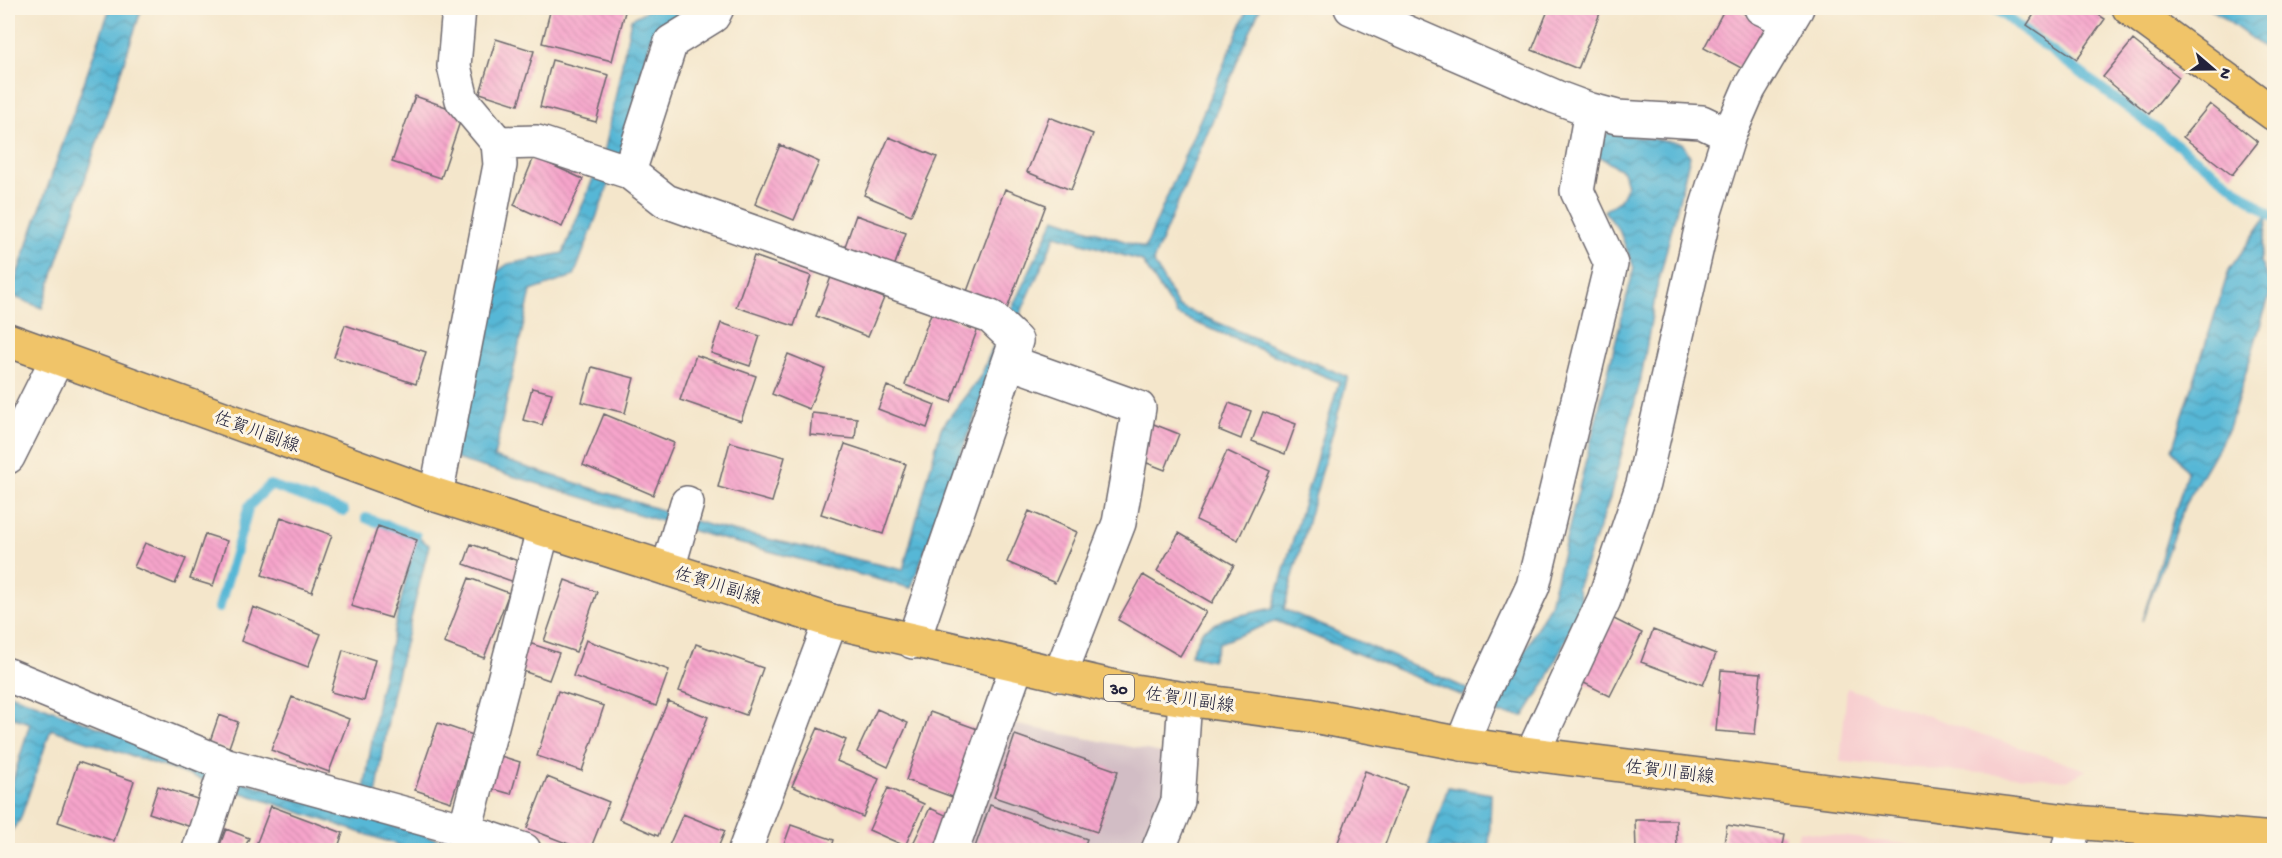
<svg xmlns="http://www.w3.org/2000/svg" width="2282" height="858" viewBox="0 0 2282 858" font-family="'Gochi Hand','Klee One',sans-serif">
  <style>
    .built { fill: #f7cfd0 }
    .industrial { fill: #d2bdc5 }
    .water { fill: url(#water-waves); stroke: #3c6c88; stroke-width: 1.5 }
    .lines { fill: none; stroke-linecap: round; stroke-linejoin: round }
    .stream { stroke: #57b7d6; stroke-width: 10 }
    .building { fill: url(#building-back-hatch) }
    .minor-casing { stroke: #6c676d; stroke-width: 36 }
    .major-casing { stroke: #6c676d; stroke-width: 36 }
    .minor { stroke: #fff; stroke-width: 33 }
    .major { stroke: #f0c469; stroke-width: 33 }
    .labels { text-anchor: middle; stroke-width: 6; stroke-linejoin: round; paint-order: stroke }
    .shield { fill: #fcf5e5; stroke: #63616e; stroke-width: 1.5 }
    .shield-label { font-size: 16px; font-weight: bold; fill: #22223b }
    .street-label { font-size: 18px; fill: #22223b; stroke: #fcf5e5 }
  </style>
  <defs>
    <pattern id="water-waves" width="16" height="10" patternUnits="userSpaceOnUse" patternTransform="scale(1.5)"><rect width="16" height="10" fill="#57b7d6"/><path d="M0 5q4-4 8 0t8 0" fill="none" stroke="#4894af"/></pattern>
    <pattern id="building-back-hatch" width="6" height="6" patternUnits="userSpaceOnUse" patternTransform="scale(1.5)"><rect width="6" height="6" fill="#f6a4cb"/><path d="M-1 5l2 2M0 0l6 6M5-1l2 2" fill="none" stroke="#d38daf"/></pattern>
  </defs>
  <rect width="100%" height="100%" fill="#fcf5e5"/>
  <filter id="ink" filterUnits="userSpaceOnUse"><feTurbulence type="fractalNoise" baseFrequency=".0167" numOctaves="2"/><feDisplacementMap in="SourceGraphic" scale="12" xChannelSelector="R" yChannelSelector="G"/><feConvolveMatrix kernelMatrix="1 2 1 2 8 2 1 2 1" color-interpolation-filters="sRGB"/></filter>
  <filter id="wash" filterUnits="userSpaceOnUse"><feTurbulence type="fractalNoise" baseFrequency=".008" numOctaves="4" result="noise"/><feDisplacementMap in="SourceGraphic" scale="24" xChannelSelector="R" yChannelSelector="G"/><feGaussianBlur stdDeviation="1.35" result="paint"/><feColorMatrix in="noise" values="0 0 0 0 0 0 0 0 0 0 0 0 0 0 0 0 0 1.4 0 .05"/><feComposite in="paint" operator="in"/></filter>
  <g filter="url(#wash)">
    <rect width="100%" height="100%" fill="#f4e6cb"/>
    <path class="built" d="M 1847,688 L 2086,770 L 2087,770 L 2068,780 L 1840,762 Z
      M 1799,831 L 1953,850 L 1795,850 Z"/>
    <path class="industrial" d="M 998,721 L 1167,754 L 1170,798 L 1147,850 L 956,850 Z"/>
    <path class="water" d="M 110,8 L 142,8 L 42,308 L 10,295 Z
      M 651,8 L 694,8 L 651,37 L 629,131 L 574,276 L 531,291 L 494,457 L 711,526 L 903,570 L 941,428 L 980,377 L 996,340 L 1000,343 L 984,392 L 911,588 L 707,535 L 453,458 L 487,279 L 508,264 L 563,253 L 605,149 L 631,19 Z
      M 1248,8 L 1260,8 L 1153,261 L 1178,306 L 1348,377 L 1284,609 L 1468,689 L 1463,696 L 1276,621 L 1219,643 L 1212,660 L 1190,655 L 1202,631 L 1224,619 L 1273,608 L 1339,382 L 1177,315 L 1142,261 L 1056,235 L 1017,321 L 1008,316 L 1055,218 L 1145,248 Z
      M 2210,8 L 2274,8 L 2274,55 Z
      M 1606,133 L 1682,143 L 1690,156 L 1656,292 L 1641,378 L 1610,498 L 1577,588 L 1583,603 L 1546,681 L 1524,716 L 1491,713 L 1550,604 L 1634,268 L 1619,230 L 1604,211 L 1620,200 L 1627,185 L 1623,171 L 1598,156 Z
      M 2269,213 L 2260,262 L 2272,287 L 2229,428 L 2185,504 L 2142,621 L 2187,472 L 2172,450 L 2229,270 Z
      M 416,536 L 429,545 L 392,696 L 376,796 L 364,792 L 379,694 Z
      M 8,693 L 238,780 L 474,850 L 413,850 L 51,729 L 20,820 L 8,835 L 8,797 L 30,723 L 8,716 Z
      M 1448,787 L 1491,794 L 1489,850 L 1427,850 Z"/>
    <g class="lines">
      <path class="stream" d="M 1994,8 L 2274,217
        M 366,518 L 416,536
        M 219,608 L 249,506 L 270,485 L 344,511"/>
    </g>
    <g id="blocks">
      <path class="building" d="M 551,8 L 626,8 L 612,61 L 542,43 Z
        M 1549,8 L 1602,8 L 1578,69 L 1532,50 Z
        M 1725,8 L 1734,8 L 1766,25 L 1743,69 L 1704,48 Z
        M 2038,8 L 2088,8 L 2105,19 L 2077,59 L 2027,25 Z
        M 496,39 L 534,51 L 518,105 L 480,93 Z
        M 2133,40 L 2179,77 L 2149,114 L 2103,77 Z
        M 552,60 L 609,75 L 596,122 L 540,107 Z
        M 415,96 L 463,113 L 441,178 L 392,162 Z
        M 2210,104 L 2258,142 L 2232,175 L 2183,137 Z
        M 1049,117 L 1093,134 L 1071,190 L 1027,172 Z
        M 889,137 L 937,157 L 911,215 L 864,195 Z
        M 780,145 L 819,162 L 794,220 L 755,204 Z
        M 534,157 L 583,179 L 562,227 L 514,205 Z
        M 1005,189 L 1046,205 L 1007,309 L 966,294 Z
        M 856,215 L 906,233 L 893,270 L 843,252 Z
        M 754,256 L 811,276 L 794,326 L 736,307 Z
        M 831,277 L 884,298 L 868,337 L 816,316 Z
        M 932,311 L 978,328 L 951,402 L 905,385 Z
        M 721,323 L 760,336 L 750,366 L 711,353 Z
        M 345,325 L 426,352 L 416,384 L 334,357 Z
        M 788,354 L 825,369 L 809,409 L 772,394 Z
        M 696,355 L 756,376 L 741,421 L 680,400 Z
        M 592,367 L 634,378 L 625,413 L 582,402 Z
        M 887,386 L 935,405 L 927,428 L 878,409 Z
        M 532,388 L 552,393 L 542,425 L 523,420 Z
        M 1229,403 L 1251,411 L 1241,439 L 1219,430 Z
        M 1263,412 L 1296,424 L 1285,454 L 1252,441 Z
        M 812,413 L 857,418 L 855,439 L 810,435 Z
        M 604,414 L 674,443 L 653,495 L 583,465 Z
        M 1151,423 L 1179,434 L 1165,470 L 1137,459 Z
        M 730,442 L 785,457 L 772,502 L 718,487 Z
        M 845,444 L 906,464 L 883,534 L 821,514 Z
        M 1227,451 L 1270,471 L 1238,540 L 1196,520 Z
        M 1029,511 L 1077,532 L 1055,583 L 1007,562 Z
        M 281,517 L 332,535 L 312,592 L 262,575 Z
        M 378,526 L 417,540 L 391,618 L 351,606 Z
        M 1179,533 L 1234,565 L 1212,603 L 1157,571 Z
        M 205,534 L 227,541 L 213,586 L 190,579 Z
        M 145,543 L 186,559 L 175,584 L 134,567 Z
        M 471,544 L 521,562 L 514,582 L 464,564 Z
        M 1143,575 L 1206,612 L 1180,656 L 1118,620 Z
        M 469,578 L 509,593 L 484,658 L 444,643 Z
        M 565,580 L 597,592 L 576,652 L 544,641 Z
        M 253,607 L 321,634 L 308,667 L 241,641 Z
        M 1610,617 L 1642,633 L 1610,696 L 1578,680 Z
        M 1653,630 L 1716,654 L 1703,685 L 1641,662 Z
        M 586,640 L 669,670 L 656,706 L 573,676 Z
        M 526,642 L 559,653 L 549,680 L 517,669 Z
        M 696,644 L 763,668 L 746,715 L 679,691 Z
        M 343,650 L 375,660 L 364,701 L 331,692 Z
        M 1721,670 L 1761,673 L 1755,734 L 1716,731 Z
        M 558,691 L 604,706 L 582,771 L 537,756 Z
        M 292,697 L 349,719 L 329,772 L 271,750 Z
        M 668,701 L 708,717 L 658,836 L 619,819 Z
        M 877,709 L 908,723 L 888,767 L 857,752 Z
        M 930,712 L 983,731 L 958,799 L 906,780 Z
        M 219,715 L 238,722 L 228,750 L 209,744 Z
        M 438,723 L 473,735 L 451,802 L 415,790 Z
        M 818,728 L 846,740 L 837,761 L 879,779 L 863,817 L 792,786 Z
        M 1015,735 L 1118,771 L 1097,832 L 994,797 Z
        M 494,754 L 520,762 L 511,794 L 486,787 Z
        M 78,762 L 134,781 L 114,841 L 58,822 Z
        M 1365,771 L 1407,786 L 1383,850 L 1361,850 L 1338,842 Z
        M 547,777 L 609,802 L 590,850 L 584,850 L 527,828 Z
        M 158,786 L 200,800 L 191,827 L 149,813 Z
        M 888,788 L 924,804 L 905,846 L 869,830 Z
        M 990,805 L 1087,839 L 1083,850 L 974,850 Z
        M 271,806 L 343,833 L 337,850 L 254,850 Z
        M 930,808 L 952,818 L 937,850 L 910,850 Z
        M 683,814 L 725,831 L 717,850 L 667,850 Z
        M 1635,820 L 1676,820 L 1677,850 L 1636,850 Z
        M 791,825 L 834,840 L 831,850 L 782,850 Z
        M 1727,825 L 1785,834 L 1782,850 L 1723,850 Z
        M 226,829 L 249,838 L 244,850 L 218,850 Z"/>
    </g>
  </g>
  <g filter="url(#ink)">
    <use href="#blocks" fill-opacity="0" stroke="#6c676d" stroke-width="1.5"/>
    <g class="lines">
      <defs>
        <path id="minor" d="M 717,8 L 713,16 L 671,42 L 629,172 L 666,201 L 991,317 L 1016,341 L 913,642
          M 1351,8 L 1556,97 L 1591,110 L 1617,117 L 1702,122 L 1729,135
          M 1761,8 L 1789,21
          M 498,143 L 537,142 L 629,172
          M 1010,362 L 1139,408 L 1119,523 L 1060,675
          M 8,457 L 57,359
          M 436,495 L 500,165 L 498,143 L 462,100 L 454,66 L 459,8
          M 668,569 L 687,503
          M 8,675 L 227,765 L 465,830 L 524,850
          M 1462,744 L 1483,692 L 1533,586 L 1611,264 L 1577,191 L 1591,110
          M 1532,754 L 1604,600 L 1643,484 L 1705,212 L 1729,135 L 1749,89 L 1797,8
          M 465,830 L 543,530
          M 199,850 L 227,765
          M 745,850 L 831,621
          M 952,850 L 1017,665
          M 1158,850 L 1178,801 L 1185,699
          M 2068,850 L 2075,822"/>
        <path id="major" d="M 2129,8 L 2274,114
          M 8,340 L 436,495 L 831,621 L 1128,690 L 1185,699 L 1308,715 L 1462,744 L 1532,754 L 2075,822 L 2274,839"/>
      </defs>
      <use href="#minor" class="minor-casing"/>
      <use href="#major" class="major-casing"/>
      <use href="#minor" class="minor"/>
      <use href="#major" class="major"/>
    </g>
  </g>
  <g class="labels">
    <rect class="shield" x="1104" y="675" width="30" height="26" rx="4.5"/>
    <g class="shield-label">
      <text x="1119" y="694">30</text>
    </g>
    <g class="street-label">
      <text transform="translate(257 431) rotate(20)" y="6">佐賀川副線</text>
      <text transform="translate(718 585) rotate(17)" y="6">佐賀川副線</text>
      <text transform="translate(1190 699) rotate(8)" y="6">佐賀川副線</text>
      <text transform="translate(1670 771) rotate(7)" y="6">佐賀川副線</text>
    </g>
  </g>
  <rect width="2282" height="858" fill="none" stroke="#fcf5e5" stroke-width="30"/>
  <g transform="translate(2213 69) rotate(110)" stroke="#fcf5e5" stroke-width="4.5" paint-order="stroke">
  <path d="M0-4.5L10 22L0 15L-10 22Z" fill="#22223b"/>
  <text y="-9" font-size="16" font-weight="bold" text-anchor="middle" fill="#22223b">N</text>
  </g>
</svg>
